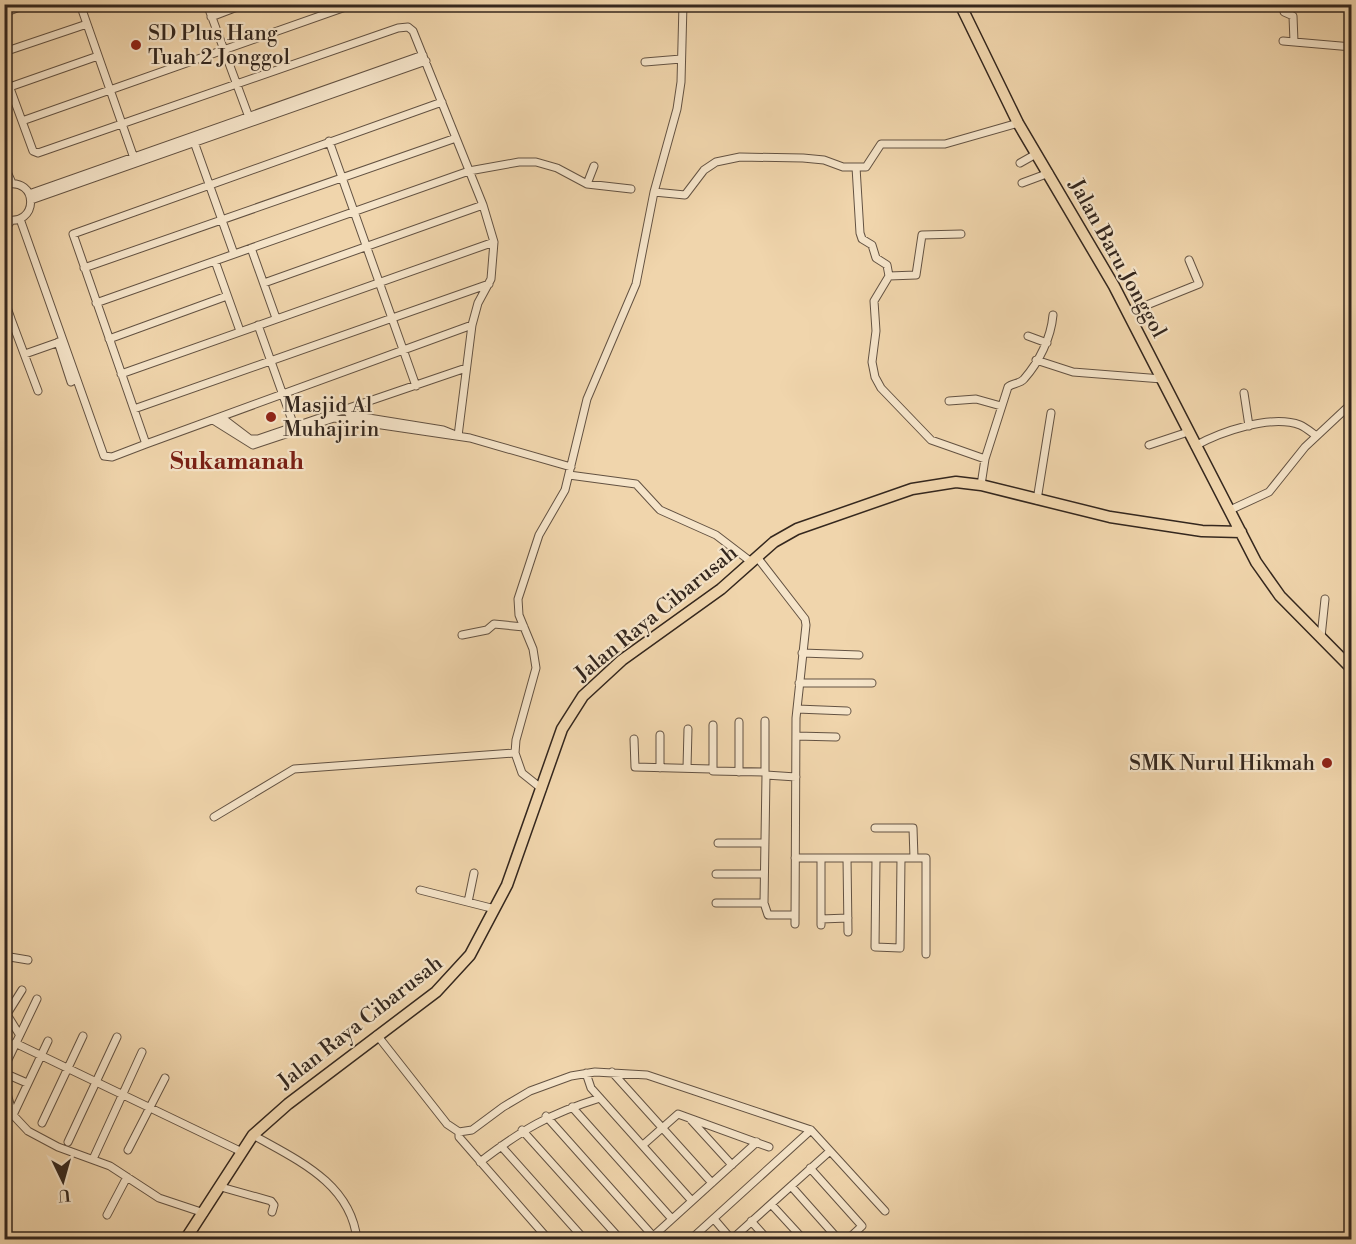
<svg xmlns="http://www.w3.org/2000/svg" width="1356" height="1244" viewBox="0 0 1356 1244" font-family="'Libre Bodoni',serif">
  <style>
    .lines { fill: none; stroke-linecap: round; stroke-linejoin: round }
    .minor-casing { stroke: #635242; stroke-width: 9 }
    .primary-casing { stroke: #34271e; stroke-width: 13 }
    .minor { stroke: #f5e4c9; stroke-width: 7 }
    .primary { stroke: #f0d5ac; stroke-width: 10 }
    .poi-dot { fill: #8f2418; stroke: #f5e4c9; stroke-width: 2 }
    .labels { text-anchor: middle; stroke-width: 4.5; stroke-linejoin: round; paint-order: stroke }
    .poi-label { font-size: 21px; fill: #34271e; stroke: #f5e4c9; text-anchor: start }
    .street-label { font-size: 21px; fill: #34271e; stroke: #f5e4c9 }
    .quarter-label { font-size: 24px; font-weight: bold; fill: #7a1f14; stroke: #f5e4c9 }
  </style>
  <rect width="100%" height="100%" fill="#f0d5ac"/>
  <filter id="stains"><feTurbulence type="fractalNoise" baseFrequency=".00333" numOctaves="4"/><feColorMatrix values="0 0 0 0 .2 0 0 0 0 .09 0 0 0 0 .02 0 0 0 .5 -.17"/></filter>
  <radialGradient id="worn" r=".72"><stop offset=".6" stop-color="#630" stop-opacity="0"/><stop offset="1" stop-color="#630" stop-opacity=".3"/></radialGradient>
  <g class="lines">
    <defs>
      <path id="minor" d="M 80,4 L 135,161
        M 207,4 L 250,120
        M 1282,4 L 1284,12 L 1293,16 L 1294,42
        M 4,13 L 27,4
        M 211,17 L 245,4
        M 1283,41 L 1352,47
        M 4,52 L 87,24
        M 645,62 L 681,59
        M 4,72 L 33,151 L 38,153 L 398,28 L 408,27 L 413,31 L 483,205 L 494,242 L 491,279 L 478,303 L 472,325 L 458,436
        M 4,89 L 98,56
        M 22,121 L 354,4
        M 193,139 L 234,254
        M 329,141 L 416,386
        M 1020,163 L 1036,154
        M 4,165 L 12,183
        M 856,167 L 860,233 L 862,239 L 872,245 L 876,258 L 887,265 L 889,276 L 874,301 L 876,331 L 872,362 L 875,377 L 881,388 L 931,440 L 985,459
        M 1022,183 L 1049,173
        M 587,184 L 594,166
        M 4,185 C 40,175 39,229 4,219
        M 654,192 L 685,195 L 704,170 L 716,162 L 740,157 L 803,158 L 824,160 L 843,167 L 866,167 L 881,144 L 945,144 L 1018,123
        M 29,194 L 423,55
        M 31,200 L 426,61
        M 20,219 L 104,456 L 112,457 L 146,444 L 472,325
        M 4,230 L 11,221
        M 251,248 L 276,318
        M 215,261 L 240,331
        M 84,268 L 456,138
        M 889,276 L 916,275 L 922,235 L 961,234
        M 264,283 L 483,205
        M 4,299 L 11,319 L 4,321
        M 96,303 L 469,171 L 519,162 L 536,162 L 557,168 L 587,184 L 631,189
        M 1127,313 L 1199,284 L 1189,260
        M 11,319 L 38,391
        M 258,325 L 294,426
        M 1028,336 L 1047,343
        M 109,339 L 227,296
        M 58,342 L 71,382
        M 25,354 L 62,341
        M 1036,360 L 1073,372 L 1162,379
        M 121,374 L 494,242
        M 1244,393 L 1249,426
        M 949,401 L 976,399 L 1001,406
        M 345,408 L 350,415 L 443,430 L 453,434
        M 134,409 L 489,284
        M 221,417 L 250,439 L 258,439 L 466,368
        M 213,420 L 253,445 L 334,418 L 470,438 L 571,467
        M 146,444 L 73,234 L 442,102
        M 1149,445 L 1188,432
        M 1195,446 C 1220,432 1271,414 1300,425 C 1305,427 1311,432 1315,435
        M 569,475 L 636,484 L 660,510 L 716,535 L 750,561
        M 981,485 L 985,459 L 1008,387 C 1012,383 1020,384 1024,379 C 1039,362 1051,338 1053,315
        M 1037,500 L 1051,413
        M 1230,510 L 1269,492 L 1305,447 L 1352,403
        M 757,557 L 805,619 L 806,625 L 796,718 L 795,924
        M 462,635 L 487,630 L 494,624 L 524,627
        M 1321,637 L 1325,599
        M 802,653 L 859,655
        M 799,683 L 872,683
        M 797,709 L 847,711
        M 765,721 L 765,772
        M 739,722 L 739,772
        M 713,725 L 713,771
        M 660,735 L 660,768
        M 796,736 L 836,737
        M 634,739 L 635,767 L 711,769 L 713,771 L 765,772 L 766,775 L 796,777
        M 687,768 L 688,729
        M 766,775 L 764,903 L 768,915 L 794,915
        M 542,789 L 522,773 L 515,753 L 516,740 L 536,668 L 533,649 L 519,615 L 518,599 L 539,535 L 565,490 L 587,399 L 636,284 L 654,192 L 677,109 L 681,82 L 683,4
        M 214,817 L 294,769 L 515,753
        M 875,828 L 913,828 L 914,858
        M 718,843 L 765,843
        M 795,858 L 926,858 L 926,954
        M 821,858 L 821,925
        M 847,858 L 848,932
        M 876,859 L 875,947 L 900,948 L 901,858
        M 716,874 L 764,874
        M 420,890 L 495,909
        M 468,902 L 474,873
        M 716,903 L 764,903
        M 821,919 L 848,918
        M 4,956 L 28,960
        M 6,1013 L 19,1034
        M 7,1014 L 22,990
        M 377,1035 L 447,1124 L 459,1132 L 472,1130 L 503,1107 L 530,1091 L 571,1076 L 595,1072 L 647,1075 L 811,1130 L 885,1211
        M 15,1043 L 242,1152
        M 4,1068 L 37,999
        M 612,1072 L 712,1183
        M 4,1073 L 27,1083
        M 586,1073 L 591,1088 L 692,1201
        M 4,1083 L 13,1115 L 28,1131 L 58,1147 L 110,1166 L 159,1198 L 204,1213
        M 572,1107 L 672,1219
        M 13,1115 L 48,1041
        M 546,1116 L 653,1236
        M 691,1120 L 732,1165
        M 42,1123 L 83,1036
        M 522,1130 L 621,1240
        M 459,1132 L 459,1137 L 549,1240
        M 253,1135 C 297,1160 351,1183 357,1240
        M 68,1142 L 117,1037
        M 643,1145 L 678,1114 L 769,1147
        M 501,1146 L 585,1240
        M 128,1150 L 165,1078
        M 93,1159 L 142,1052
        M 480,1162 C 523,1129 549,1114 600,1098
        M 810,1168 L 862,1226 L 847,1240
        M 791,1186 L 839,1240
        M 221,1187 L 271,1201 L 274,1205 L 272,1212
        M 771,1204 L 804,1240
        M 107,1215 L 127,1177
        M 714,1219 L 732,1240
        M 751,1221 L 768,1240
        M 649,1240 L 757,1142
        M 690,1240 L 811,1130
        M 731,1240 L 830,1151"/>
      <path id="primary" d="M 960,4 L 1018,123 L 1114,286 L 1256,562 L 1280,596 L 1352,669
        M 185,1240 L 253,1135 L 288,1104 L 436,992 L 470,955 L 507,885 L 562,729 L 583,696 L 622,660 L 721,589 L 774,542 L 797,529 L 912,489 L 956,482 L 981,485 L 1110,517 L 1202,531 L 1241,532"/>
    </defs>
    <use href="#minor" class="minor-casing"/>
    <use href="#primary" class="primary-casing"/>
    <use href="#minor" class="minor"/>
    <use href="#primary" class="primary"/>
  </g>
  <g class="poi-dot">
    <circle cx="136" cy="45" r="6"/>
    <circle cx="271" cy="417" r="6"/>
    <circle cx="1327" cy="763" r="6"/>
  </g>
  <g class="labels">
    <g class="poi-label">
      <text x="148" y="40">SD Plus Hang<tspan x="148" dy="24">Tuah 2 Jonggol</tspan></text>
      <text x="283" y="412">Masjid Al<tspan x="283" dy="24">Muhajirin</tspan></text>
      <text x="1315" y="770" text-anchor="end">SMK Nurul Hikmah</text>
    </g>
    <g class="street-label">
      <text transform="translate(1118 258) rotate(61)" y="7">Jalan Baru Jonggol</text>
      <text transform="translate(656 613) rotate(-39)" y="7">Jalan Raya Cibarusah</text>
      <text transform="translate(360 1022) rotate(-38)" y="7">Jalan Raya Cibarusah</text>
    </g>
    <g class="quarter-label">
      <text x="237" y="469">Sukamanah</text>
    </g>
  </g>
  <rect width="1356" height="1244" fill="none" stroke="#f0d5ac" stroke-width="24"/>
  <rect x="6" y="6" width="1344" height="1232" fill="none" stroke="#34271e" stroke-width="3"/>
  <rect x="12" y="12" width="1332" height="1220" fill="none" stroke="#34271e" stroke-width="1.5"/>
  <g transform="translate(63 1181) rotate(175)" stroke="#f5e4c9" stroke-width="4.5" paint-order="stroke">
  <path d="M0-4.5L10 22L0 15L-10 22Z" fill="#34271e"/>
  <text y="-9" font-size="16" font-weight="bold" text-anchor="middle" fill="#34271e">U</text>
  </g>
  <rect width="100%" height="100%" filter="url(#stains)"/>
  <rect width="100%" height="100%" fill="url(#worn)"/>
</svg>
